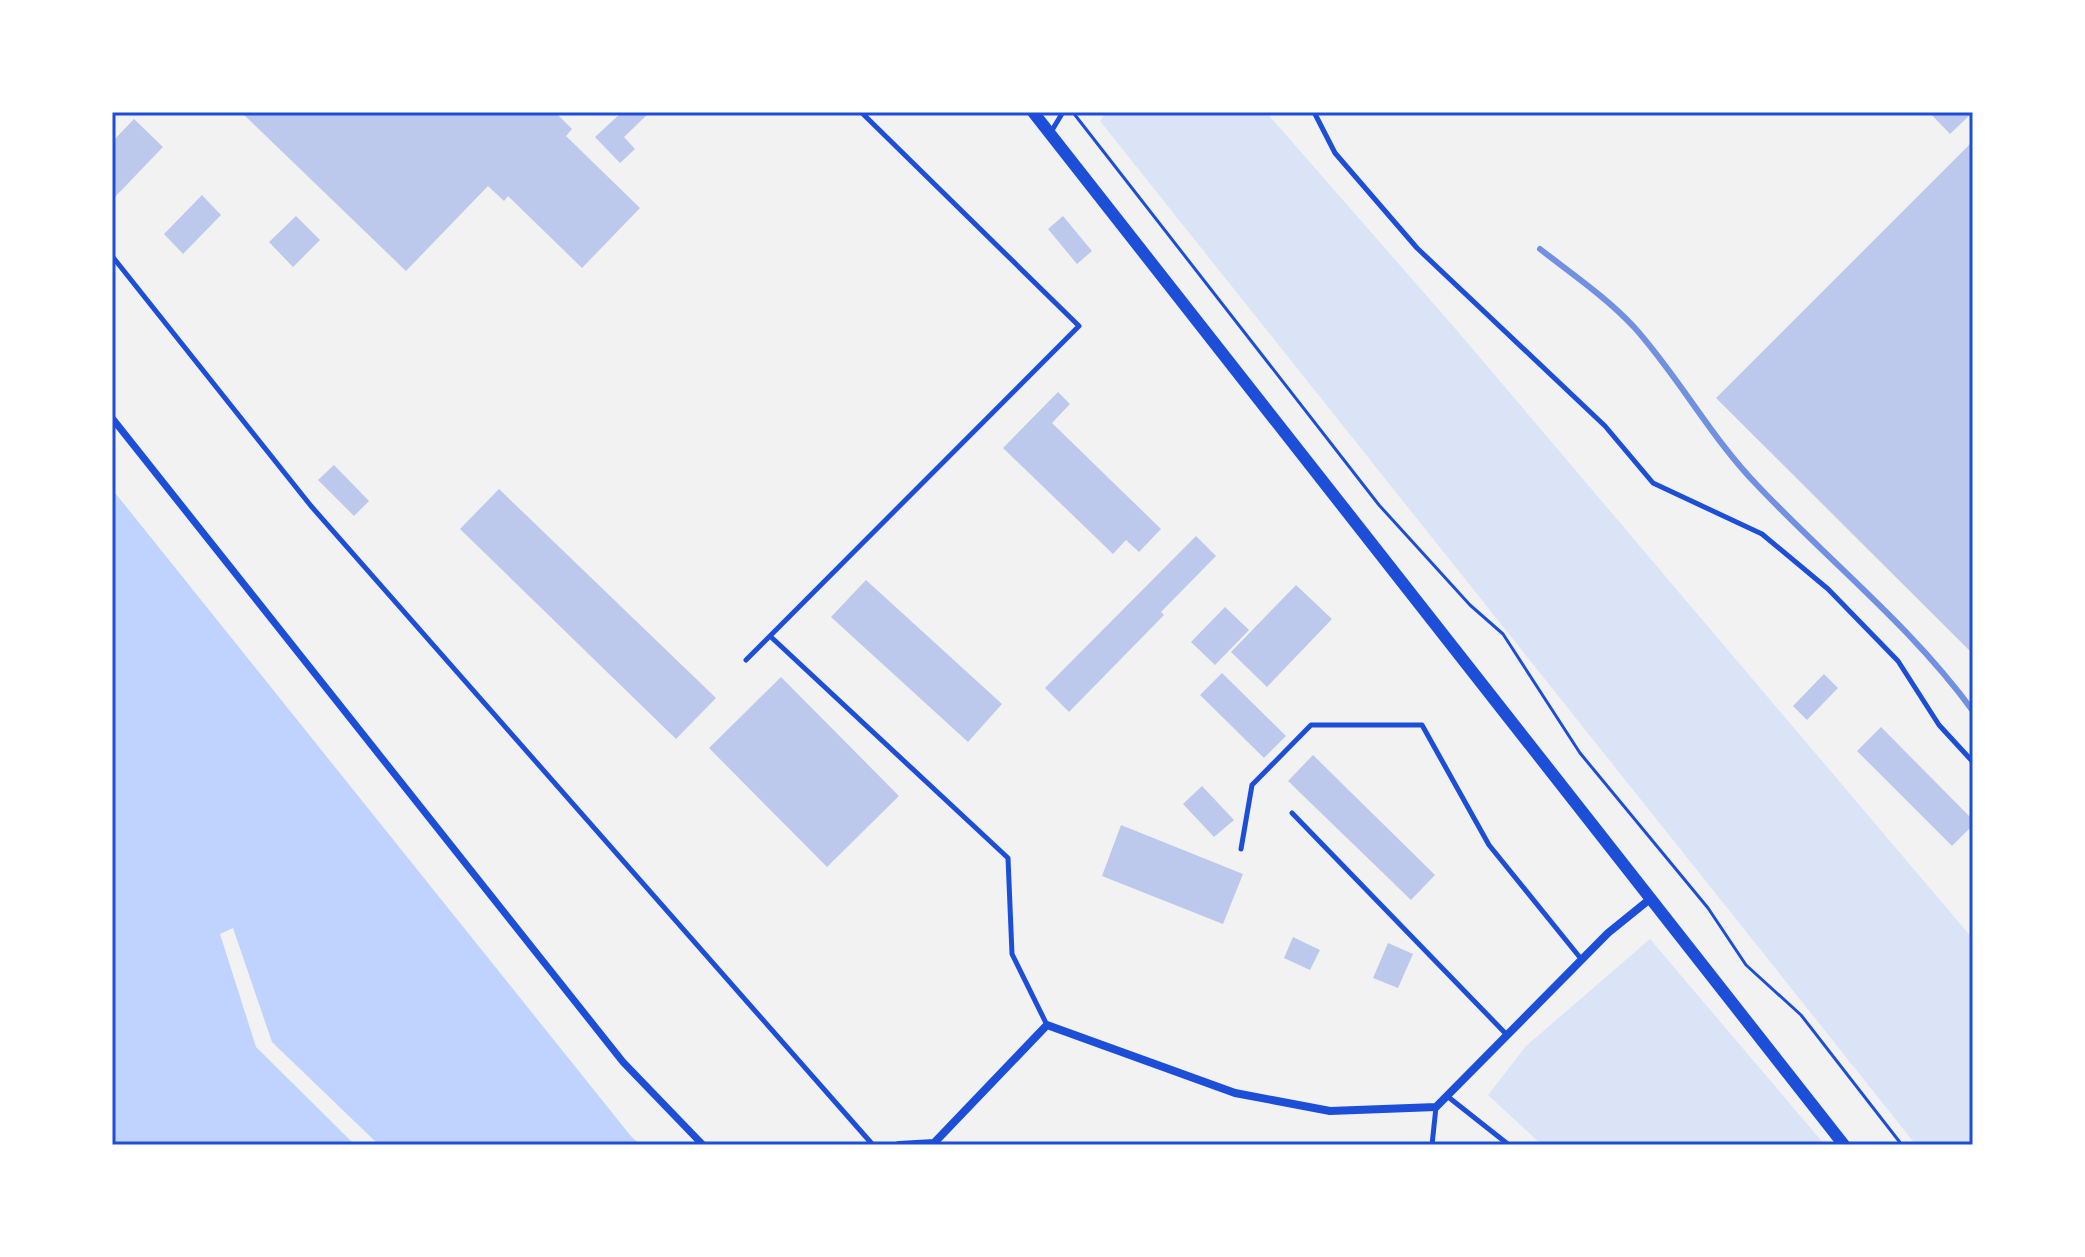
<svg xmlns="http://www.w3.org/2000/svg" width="2085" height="1257" viewBox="0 0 2085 1257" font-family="Rubik,sans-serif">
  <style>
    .green { fill: #dbe4f7 }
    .water { fill: #bfd3fe }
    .building { fill: #bdc9ec }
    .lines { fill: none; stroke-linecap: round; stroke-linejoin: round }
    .path { stroke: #1d4ed8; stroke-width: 3 }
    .service { stroke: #1d4ed8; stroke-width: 5 }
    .pedestrian { stroke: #1d4ed8; stroke-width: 7 }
    .minor { stroke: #1d4ed8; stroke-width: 8 }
    .secondary { stroke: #1d4ed8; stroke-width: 12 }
    .rail { stroke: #7290e2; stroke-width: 6 }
    .neatline { fill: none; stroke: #1d4ed8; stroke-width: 3 }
  </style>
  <rect width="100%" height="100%" fill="#f2f2f2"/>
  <path class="green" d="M 1106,112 L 1266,112 L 1460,334 L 1973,939 L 1973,1145 L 1916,1145 L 1100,121 Z
    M 1650,939 L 1825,1145 L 1542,1145 L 1488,1095 L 1526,1046 Z"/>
  <path class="water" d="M 112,489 L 630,1135 L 640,1145 L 379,1145 L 272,1042 L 233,928 L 220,934 L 256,1047 L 355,1145 L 112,1145 Z"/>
  <path class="building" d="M 241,112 L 560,112 L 558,115 L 572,129 L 566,136 L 640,208 L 582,268 L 508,196 L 504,201 L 488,186 L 406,271 Z
    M 622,112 L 650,112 L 624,137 L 635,149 L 620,163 L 595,137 Z
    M 1929,112 L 1973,112 L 1950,134 Z
    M 134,119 L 163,147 L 112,200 L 112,142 Z
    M 1973,141 L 1973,654 L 1716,398 Z
    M 202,195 L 221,215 L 183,254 L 164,234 Z
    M 296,216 L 320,240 L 293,267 L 269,242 Z
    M 1063,216 L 1092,251 L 1077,264 L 1048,229 Z
    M 1058,392 L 1070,404 L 1052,423 L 1161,529 L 1139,552 L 1126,540 L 1113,554 L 1003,448 Z
    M 334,465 L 369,501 L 354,516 L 318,480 Z
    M 499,489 L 716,698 L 676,739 L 460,529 Z
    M 1196,536 L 1216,556 L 1161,612 L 1164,615 L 1069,712 L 1045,688 Z
    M 866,580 L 1002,704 L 968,742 L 831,617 Z
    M 1296,585 L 1332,619 L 1267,687 L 1231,652 Z
    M 1225,607 L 1249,630 L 1215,665 L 1191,642 Z
    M 1222,673 L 1286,736 L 1264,758 L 1200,695 Z
    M 1824,674 L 1838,688 L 1807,720 L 1793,706 Z
    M 781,677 L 899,796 L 827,867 L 709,748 Z
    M 1881,727 L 1973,820 L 1973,825 L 1952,846 L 1857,751 Z
    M 1313,755 L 1435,875 L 1411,900 L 1288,781 Z
    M 1202,786 L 1234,820 L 1214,837 L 1183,804 Z
    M 1121,825 L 1243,874 L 1223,924 L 1102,876 Z
    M 1293,937 L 1320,950 L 1310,970 L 1284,958 Z
    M 1388,943 L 1413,954 L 1398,988 L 1373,978 Z"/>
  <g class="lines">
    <path class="path" d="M 1075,115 L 1379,505 L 1470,605 L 1503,634 L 1580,753 L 1708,908 L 1746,965 L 1801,1015 L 1902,1145"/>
    <path class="service" d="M 1314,112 L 1335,153 L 1417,248 L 1605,426 L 1653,483 L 1762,534 L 1828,589 L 1898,661 L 1939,725 L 1973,762
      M 1051,132 L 1063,112
      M 112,256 L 311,506 L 873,1145
      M 770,636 L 1008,858 L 1012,954 L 1047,1025
      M 746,660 L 1079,326 L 861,112
      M 1292,813 L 1507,1035
      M 1241,849 L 1252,785 L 1311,725 L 1422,725 L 1489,845 L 1582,960
      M 1447,1096 L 1509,1145
      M 1432,1145 L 1436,1107"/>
    <path class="pedestrian" d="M 112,418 L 623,1062 L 703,1145"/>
    <path class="minor" d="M 899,1145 L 934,1143 L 1047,1025 L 1235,1093 L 1330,1111 L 1436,1107 L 1608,933 L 1650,899"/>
    <path class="secondary" d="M 1033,112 L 1844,1145"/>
    <path class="rail" d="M 1540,249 C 1572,274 1606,297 1634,327 C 1679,377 1711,438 1758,486 C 1829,561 1912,627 1973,711"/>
  </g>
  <rect width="2085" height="1257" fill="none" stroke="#ffffff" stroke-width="228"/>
  <rect x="114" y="114" width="1857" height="1029" class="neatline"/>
</svg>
